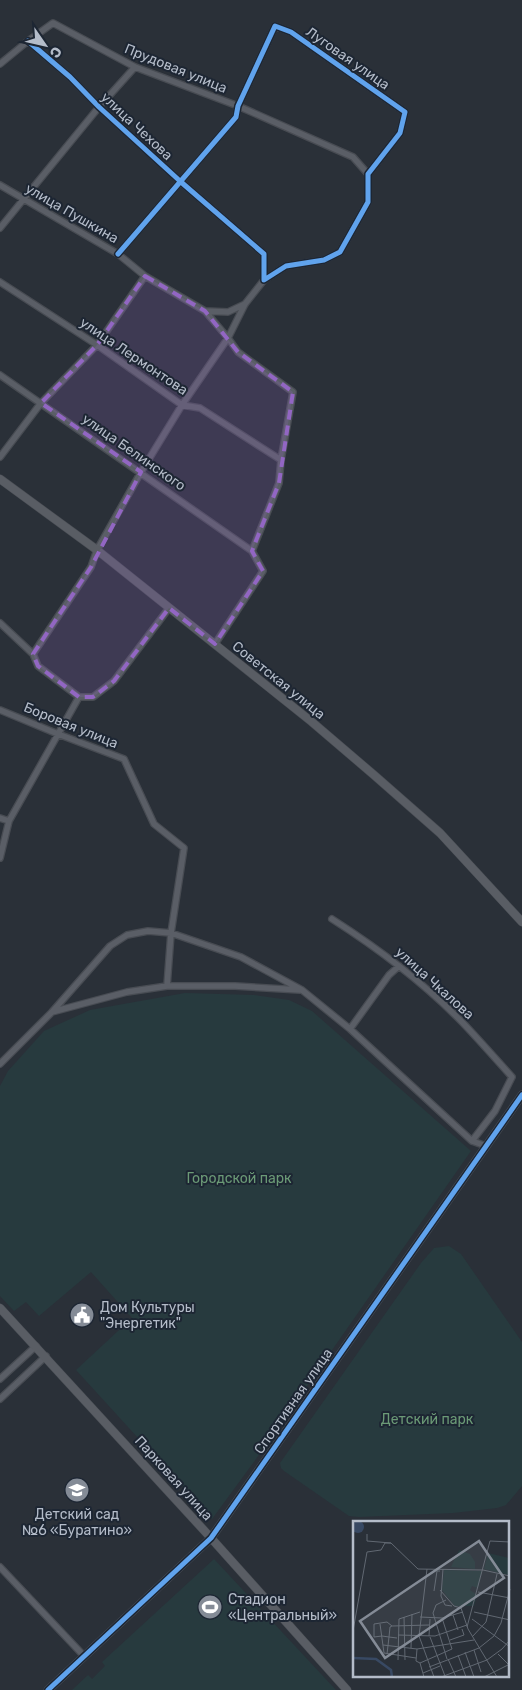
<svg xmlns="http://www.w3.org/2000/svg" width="522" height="1690" viewBox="0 0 522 1690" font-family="Rubik,sans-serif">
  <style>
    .green { fill: #273a3e }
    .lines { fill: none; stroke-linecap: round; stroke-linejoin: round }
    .street-casing { stroke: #484c53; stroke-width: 8 }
    .secondary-casing { stroke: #484c53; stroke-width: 9 }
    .street { stroke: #5a5e66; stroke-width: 5.5 }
    .secondary { stroke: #595d64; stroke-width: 8 }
    .cycleway-casing { stroke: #1d2633; stroke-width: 8 }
    .cycleway { stroke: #60a3ed; stroke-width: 5 }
    .marked { fill: #9266c3; fill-opacity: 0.2; stroke: #9266c3; stroke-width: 4; stroke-dasharray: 10 6; stroke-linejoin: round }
    .labels { text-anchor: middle; stroke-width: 4; stroke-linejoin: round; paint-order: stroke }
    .street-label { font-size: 14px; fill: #b4bcc9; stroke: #1d2633 }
    .park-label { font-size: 14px; fill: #6b9a76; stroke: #1d2633 }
    .poi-label { font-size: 14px; fill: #b4bcc9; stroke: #1d2633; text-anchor: start }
    .inset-river { fill: none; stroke: #384963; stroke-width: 2.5 }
    .inset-road { fill: none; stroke: #616872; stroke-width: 1 }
    .view { fill: #848b96; fill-opacity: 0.15; stroke: #848b96; stroke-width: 2.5 }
    .inset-edge { fill: none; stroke: #b4bcc9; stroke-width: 2.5 }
  </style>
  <rect width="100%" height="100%" fill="#2a3038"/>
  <path class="green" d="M 185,993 L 254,995 L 289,1000 L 312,1011 L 471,1151 L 256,1459 L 212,1519 L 76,1370 L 132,1318 L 91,1272 L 39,1316 L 26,1302 L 14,1311 L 0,1296 L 0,1086 L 8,1071 L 44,1031 L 90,1010 Z
    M 449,1246 L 461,1254 L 522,1342 L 522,1486 L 506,1505 L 497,1508 L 453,1513 L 359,1517 L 349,1516 L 284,1471 L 281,1468 L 280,1463 L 421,1263 L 434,1248 Z
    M 214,1559 L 336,1690 L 72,1690 L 88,1675 L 92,1679 L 105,1666 L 102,1662 Z"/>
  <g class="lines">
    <defs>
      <path id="street" d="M 28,41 L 70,77 L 99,107 L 181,182 L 264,254 L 264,280 L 286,266 L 324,260 L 340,252 L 368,202 L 368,174 L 400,133 L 405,112 L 291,32 L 275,26 L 238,106 L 236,117 L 118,254
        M 0,64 L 28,41 L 53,23 L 135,67 L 238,106 L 353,157 L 368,174
        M 0,185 L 118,254 L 145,276 L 205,311 L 228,338 L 238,352 L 293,392 L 281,460 L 279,483 L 252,551 L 263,571 L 215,644
        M 0,228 L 99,107 L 135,67
        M 0,282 L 97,345 L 182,405 L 200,408 L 281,460
        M 205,311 L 228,312 L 245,304
        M 0,375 L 252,551
        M 0,457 L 41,403 L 97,345 L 145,276
        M 0,623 L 33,654 L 38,666 L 79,697
        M 33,654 L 91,567 L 97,550 L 141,472 L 182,405 L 228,338 L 245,304 L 264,280
        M 79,697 L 93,697 L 114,681 L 169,608
        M 0,710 L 58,734 L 124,759 L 154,824 L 184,848 L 171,933 L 167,986
        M 0,818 L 9,821
        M 0,858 L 9,821 L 79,697
        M 332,919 C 379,949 424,983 463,1023 C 480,1041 496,1059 512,1077 L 495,1111 L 472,1141
        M 52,1012 L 110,946 L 127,935 L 148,931 L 171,933 L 241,957 L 302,990 L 350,1029 L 472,1141 L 486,1146
        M 350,1029 L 389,975 L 399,966
        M 0,1064 L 52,1012 L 127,992 L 167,986 L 235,986 L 300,990
        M 0,1379 L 36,1346
        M 0,1399 L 46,1356
        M 0,1567 L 84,1656"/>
      <path id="secondary" d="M 0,479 L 97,550 L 312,722 L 374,775 L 440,833 L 522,922
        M 0,1308 L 211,1538 L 347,1690
        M 48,1690 L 211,1538 L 522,1095"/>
    </defs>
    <use href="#street" class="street-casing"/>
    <use href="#secondary" class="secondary-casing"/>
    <use href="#street" class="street"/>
    <use href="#secondary" class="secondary"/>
    <defs>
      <path id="cycleway" d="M 28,41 L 70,77 L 99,107 L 181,182 L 264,254 L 264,280 L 286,266 L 324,260 L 340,252 L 368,202 L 368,174 L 400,133 L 405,112 L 291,32 L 275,26 L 238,106 L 236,117 L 118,254
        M 48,1690 L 211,1538 L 522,1095"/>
    </defs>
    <use href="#cycleway" class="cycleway-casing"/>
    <use href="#cycleway" class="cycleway"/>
  </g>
  <path class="marked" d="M 145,276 L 205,311 L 238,352 L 293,392 L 279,483 L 252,551 L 263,571 L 215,644 L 169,608 L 114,681 L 93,697 L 79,697 L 38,666 L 33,654 L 91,567 L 141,472 L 41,403 L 97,345 Z"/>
  <defs>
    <symbol id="civic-disc" viewBox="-11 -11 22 22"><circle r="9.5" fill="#848b96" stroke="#1d2633"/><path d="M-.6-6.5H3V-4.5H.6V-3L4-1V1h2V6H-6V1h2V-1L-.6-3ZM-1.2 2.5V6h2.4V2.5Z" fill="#fff"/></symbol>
    <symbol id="school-disc" viewBox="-11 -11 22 22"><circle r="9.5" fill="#848b96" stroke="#1d2633"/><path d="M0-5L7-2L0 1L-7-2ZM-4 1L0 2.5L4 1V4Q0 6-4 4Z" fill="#fff"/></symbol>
    <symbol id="stadium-disc" viewBox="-11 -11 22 22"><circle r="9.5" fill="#848b96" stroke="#1d2633"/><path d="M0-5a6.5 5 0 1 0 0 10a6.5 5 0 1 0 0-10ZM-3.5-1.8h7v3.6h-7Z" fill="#fff"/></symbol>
  </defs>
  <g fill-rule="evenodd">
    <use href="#civic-disc" x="68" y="1301" width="28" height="28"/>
    <use href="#school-disc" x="63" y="1476" width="28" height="28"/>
    <use href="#stadium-disc" x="196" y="1593" width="28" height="28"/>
  </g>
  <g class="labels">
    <g class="street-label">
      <text transform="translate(348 58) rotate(35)" y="5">Луговая улица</text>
      <text transform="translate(176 68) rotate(22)" y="5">Прудовая улица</text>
      <text transform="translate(137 126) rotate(43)" y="5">улица Чехова</text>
      <text transform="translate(72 213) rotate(30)" y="5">улица Пушкина</text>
      <text transform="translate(134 356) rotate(34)" y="5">улица Лермонтова</text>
      <text transform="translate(134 452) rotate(35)" y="5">улица Белинского</text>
      <text transform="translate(279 680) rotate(39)" y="5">Советская улица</text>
      <text transform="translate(71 725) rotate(22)" y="5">Боровая улица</text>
      <text transform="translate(435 983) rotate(42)" y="5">улица Чкалова</text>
      <text transform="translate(293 1401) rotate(-55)" y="5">Спортивная улица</text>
      <text transform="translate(174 1478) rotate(48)" y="5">Парковая улица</text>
    </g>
    <g class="park-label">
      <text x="239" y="1183">Городской парк</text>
      <text x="427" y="1424">Детский парк</text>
    </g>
    <g class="poi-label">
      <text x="100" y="1312">Дом Культуры<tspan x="100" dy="16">"Энергетик"</tspan></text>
      <text x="77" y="1519" text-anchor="middle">Детский сад<tspan x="77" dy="16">№6 «Буратино»</tspan></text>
      <text x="228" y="1604">Стадион<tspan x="228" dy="16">«Центральный»</tspan></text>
    </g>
  </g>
  <g transform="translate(353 1521)">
    <rect width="156" height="156" fill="#2a3038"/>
    <path d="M 106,29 L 117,33 L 122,41 L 122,48 L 98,46 ZM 135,32 L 156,37 L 156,54 L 131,48 ZM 91,49 L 129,50 L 125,67 L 119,65 L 117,69 L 124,74 L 121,85 L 102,85 L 89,69 Z" fill="#273a3e"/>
    <path d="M-1 6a6 6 0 1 1 12 0a6 6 0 1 1-12 0Z" fill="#384963"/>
    <path class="inset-river" d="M 0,137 L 23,138 L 38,149 L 39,156"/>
    <path class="inset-road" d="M 14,13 L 14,20 L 38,22M 38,22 L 65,48 L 130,49 L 157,55M 74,48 L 66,115 L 81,156M 90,48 L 88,75 L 92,84 L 99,85M 87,69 L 101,85 L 108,87 L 115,108 L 144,156M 81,70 L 84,50 L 87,50M 125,71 L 157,77M 93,79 L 83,84 L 80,92 L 94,138M 121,91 L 157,99M 100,94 L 105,109M 51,96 L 52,139M 67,96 L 89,97 L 110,91M 119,98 L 157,126M 27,103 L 31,132 L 63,137M 39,105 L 76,104M 114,106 L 137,20 L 157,21M 0,110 L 14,31 L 28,29 L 32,22 L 38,22M 45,114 L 82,115 L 114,104M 76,115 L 77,98M 77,116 L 92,155M 119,116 L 133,101 L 144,53M 97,119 L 111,114 L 109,108M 30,124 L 64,128 L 121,119M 58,127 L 59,93M 64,128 L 63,140 L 67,142 L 71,156M 121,129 L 128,151M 112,131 L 121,156M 34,133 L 36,116 L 37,106 L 39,105 L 34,101 L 21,103 L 21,116 L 29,115 L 36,116 L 44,117M 145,133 L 157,145M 105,134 L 113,156M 95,138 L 103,156M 45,139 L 46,98 L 67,91M 67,142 L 99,128 L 89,97M 76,146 L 126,127 L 141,115 L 148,102 L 157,68M 70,152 L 87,145M 88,156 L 134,139 L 149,128 L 157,119M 131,156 L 157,143"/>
    <path class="view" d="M 126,20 L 151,57 L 32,137 L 7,100 Z"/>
    <rect width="156" height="156" class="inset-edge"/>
  </g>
  <g transform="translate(45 45) rotate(124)" stroke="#1d2633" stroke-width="4" paint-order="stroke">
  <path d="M0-4L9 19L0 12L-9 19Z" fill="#b4bcc9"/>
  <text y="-8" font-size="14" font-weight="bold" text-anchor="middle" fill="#b4bcc9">С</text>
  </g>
</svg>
